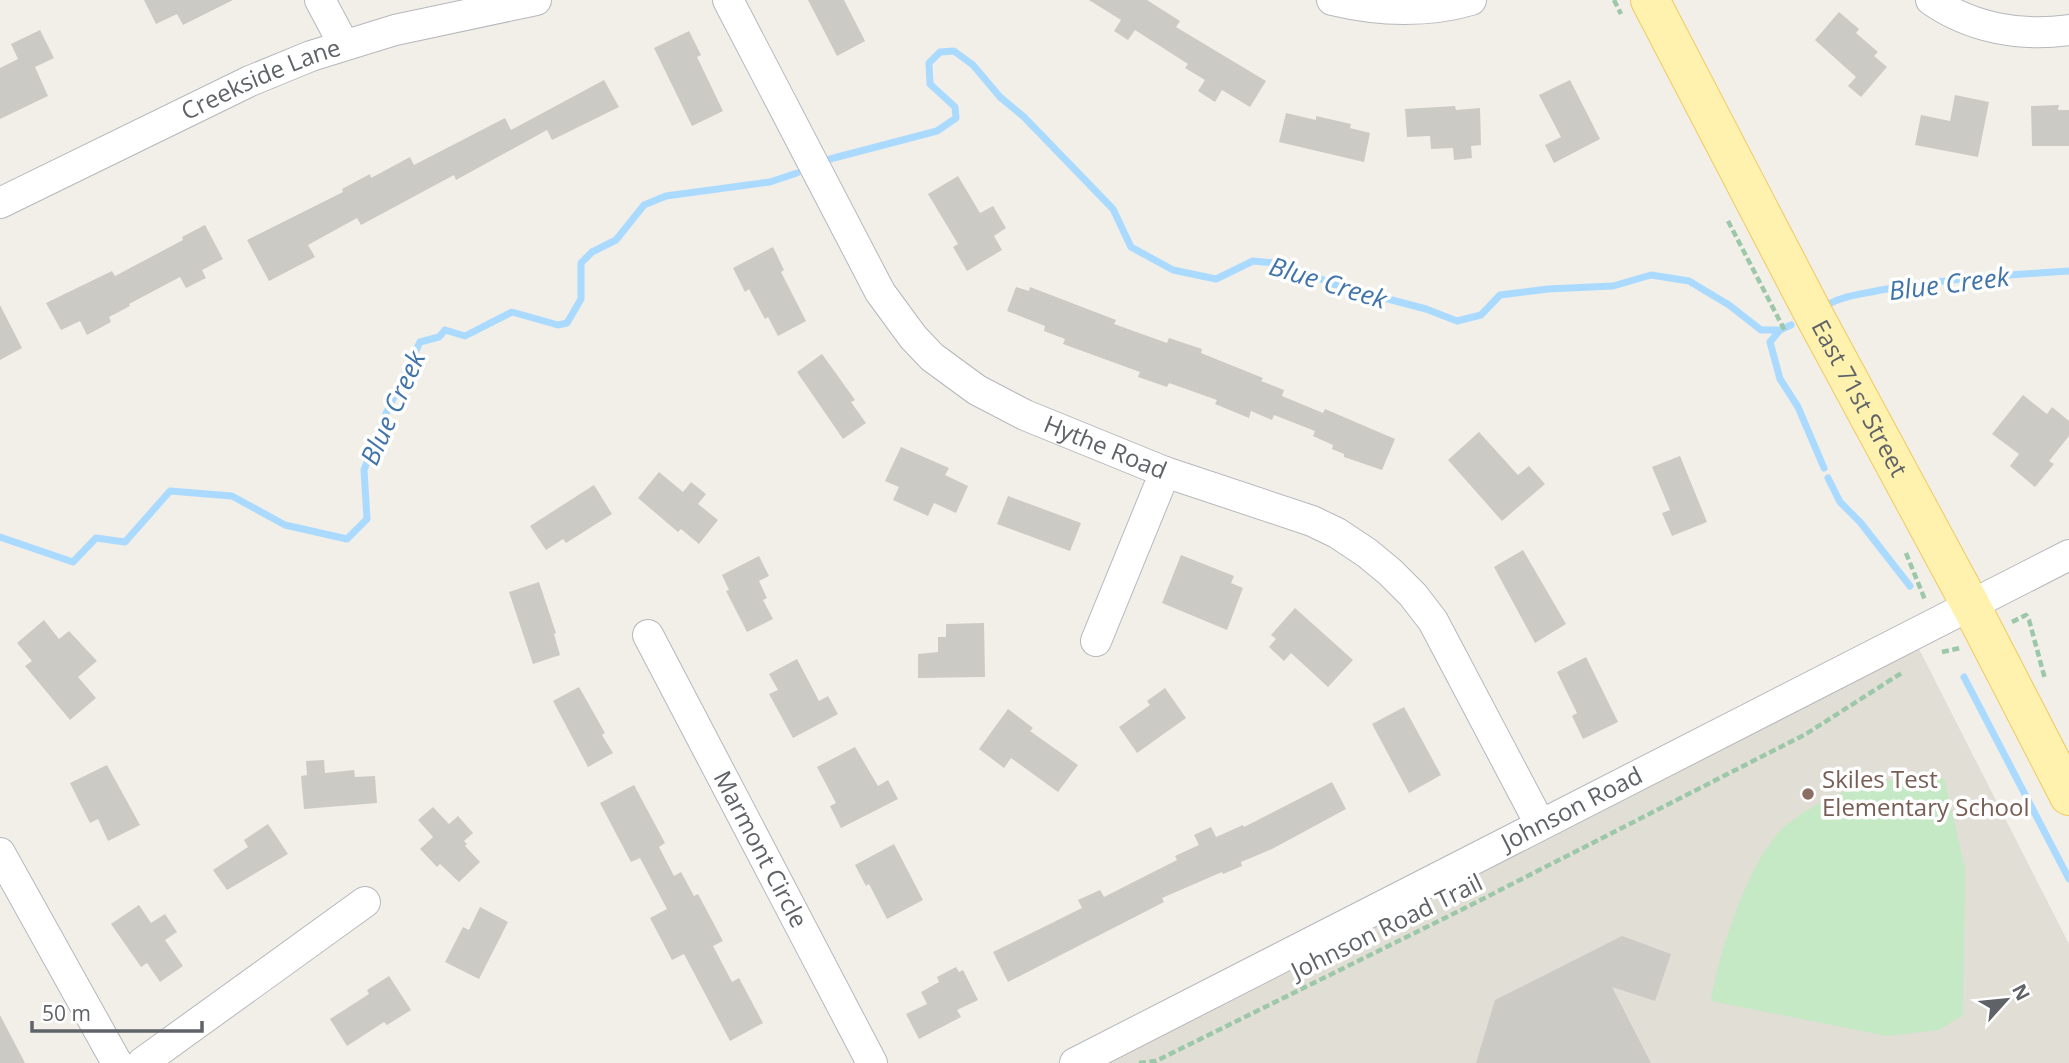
<svg xmlns="http://www.w3.org/2000/svg" width="2069" height="1063" viewBox="0 0 2069 1063" font-family="'Open Sans',sans-serif">
  <style>
    .education { fill: #e1ded6 }
    .green { fill: #c5e8c5 }
    .lines { fill: none; stroke-linecap: round; stroke-linejoin: round }
    .stream { stroke: #aadaff; stroke-width: 7 }
    .building { fill: #cccac5 }
    .minor-casing { stroke: #b5b8bc; stroke-width: 32 }
    .major-casing { stroke: #f2c960; stroke-width: 40 }
    .path { stroke: #9cc7a9; stroke-width: 4.5; stroke-dasharray: 7 3.5; stroke-linecap: butt }
    .minor { stroke: #fff; stroke-width: 30 }
    .major { stroke: #fff2af; stroke-width: 38 }
    .education-dot { fill: #8d6e63; stroke: #fff; stroke-width: 2.5 }
    .labels { text-anchor: middle; stroke-width: 7; stroke-linejoin: round; paint-order: stroke }
    .street-label { font-size: 24px; fill: #5f6368; stroke: #fff }
    .education-label { font-size: 24px; fill: #785e54; stroke: #fff; text-anchor: start }
    .water-label { font-size: 26px; font-style: italic; fill: #4174aa; stroke: #fff }
  </style>
  <rect width="100%" height="100%" fill="#f1efe8"/>
  <path class="education" d="M 1916,643 L 2069,944 L 2069,1063 L 1099,1063 Z"/>
  <path class="green" d="M 1944,778 L 1965,868 L 1963,1015 L 1939,1030 L 1887,1036 L 1711,1001 C 1718,955 1748,863 1781,830 C 1799,812 1840,791 1865,784 C 1890,778 1918,779 1944,778 Z"/>
  <g class="lines">
    <path class="stream" d="M 830,159 L 937,131 L 956,118 L 955,107 L 930,84 L 929,63 L 940,52 L 954,51 L 973,65 L 1000,97 L 1024,117 L 1113,209 L 1131,247 L 1173,270 L 1216,279 L 1253,261 L 1286,264 L 1335,285 L 1426,309 L 1457,321 L 1481,315 L 1500,295 L 1548,289 L 1613,286 L 1651,275 L 1689,281 L 1729,305 L 1761,330 L 1780,330 L 1791,325
      M 1829,304 C 1845,295 1864,294 1881,290 C 1943,279 2006,275 2069,271
      M 1780,330 L 1770,342 L 1780,379 L 1798,407 L 1824,468
      M 1828,478 L 1840,502 L 1860,522 L 1910,586
      M 0,537 L 73,562 L 96,538 L 125,542 L 170,491 L 232,496 L 285,525 L 347,539 L 367,519 L 364,470 L 382,422 L 420,342 L 439,337 L 445,330 L 465,336 L 512,312 L 558,325 L 567,323 L 581,299 L 581,263 L 592,252 L 616,240 L 644,205 L 666,196 L 770,182 L 797,173
      M 1964,677 L 2069,879"/>
  </g>
  <path class="building" d="M 144,0 L 233,0 L 183,25 L 177,14 L 156,24 Z
    M 808,0 L 844,0 L 865,41 L 837,56 Z
    M 1089,0 L 1147,0 L 1180,21 L 1176,27 L 1266,81 L 1250,107 L 1222,90 L 1215,102 L 1198,91 L 1205,80 L 1185,68 L 1188,64 L 1135,30 L 1128,40 L 1114,31 L 1121,20 Z
    M 1839,12 L 1859,29 L 1856,33 L 1878,52 L 1874,56 L 1887,67 L 1861,97 L 1848,86 L 1856,77 L 1815,40 Z
    M 40,30 L 54,58 L 35,67 L 48,96 L 0,119 L 0,68 L 18,59 L 11,44 Z
    M 689,31 L 701,55 L 697,57 L 723,111 L 692,126 L 654,48 Z
    M 604,80 L 619,107 L 552,140 L 547,130 L 456,180 L 454,175 L 361,225 L 357,218 L 308,245 L 315,257 L 269,281 L 247,240 L 343,192 L 342,189 L 370,174 L 371,178 L 410,157 L 414,165 L 505,118 L 511,130 Z
    M 1570,80 L 1600,139 L 1554,163 L 1545,145 L 1561,137 L 1539,95 Z
    M 1955,95 L 1989,102 L 1978,157 L 1915,145 L 1921,115 L 1950,121 Z
    M 2059,105 L 2058,110 L 2069,110 L 2069,146 L 2032,146 L 2031,106 Z
    M 1455,106 L 1456,110 L 1480,108 L 1481,145 L 1471,146 L 1472,158 L 1454,160 L 1453,148 L 1431,149 L 1430,136 L 1407,137 L 1405,109 Z
    M 1286,113 L 1316,120 L 1316,116 L 1351,124 L 1350,128 L 1370,133 L 1364,162 L 1279,142 Z
    M 958,176 L 980,213 L 993,206 L 1006,228 L 994,236 L 1002,250 L 967,271 L 953,247 L 958,244 L 928,194 Z
    M 205,225 L 223,259 L 202,270 L 206,278 L 186,288 L 180,277 L 129,304 L 130,306 L 109,317 L 111,322 L 87,335 L 80,321 L 61,330 L 46,303 L 112,271 L 115,276 L 183,240 L 182,237 Z
    M 773,247 L 784,270 L 781,272 L 806,321 L 778,336 L 768,317 L 765,319 L 749,289 L 745,292 L 733,268 Z
    M 1016,287 L 1029,291 L 1030,287 L 1116,320 L 1114,324 L 1167,343 L 1169,338 L 1202,349 L 1201,353 L 1263,378 L 1261,381 L 1284,390 L 1282,396 L 1323,413 L 1325,409 L 1395,439 L 1382,470 L 1344,457 L 1344,454 L 1332,449 L 1333,445 L 1313,436 L 1315,431 L 1274,415 L 1272,420 L 1251,411 L 1249,418 L 1215,404 L 1217,400 L 1169,383 L 1167,387 L 1138,377 L 1140,372 L 1063,344 L 1065,339 L 1044,331 L 1045,326 L 1007,311 Z
    M 0,305 L 22,348 L 0,360 Z
    M 822,354 L 855,400 L 851,402 L 866,423 L 843,439 L 797,372 Z
    M 2023,395 L 2047,414 L 2052,407 L 2069,421 L 2069,436 L 2049,461 L 2054,464 L 2035,487 L 2010,466 L 2019,454 L 1992,434 Z
    M 1479,432 L 1518,475 L 1529,466 L 1545,484 L 1502,521 L 1448,460 Z
    M 901,447 L 949,468 L 945,475 L 968,486 L 956,513 L 934,503 L 928,516 L 893,500 L 899,487 L 885,481 Z
    M 1680,456 L 1707,522 L 1672,536 L 1662,513 L 1670,510 L 1652,467 Z
    M 659,472 L 683,492 L 691,482 L 706,494 L 698,504 L 718,520 L 699,544 L 681,529 L 678,532 L 638,498 Z
    M 594,485 L 612,514 L 566,543 L 563,539 L 546,550 L 530,526 Z
    M 1008,496 L 1081,523 L 1070,551 L 997,524 Z
    M 1523,550 L 1566,624 L 1535,643 L 1494,567 Z
    M 1181,555 L 1234,576 L 1231,583 L 1243,588 L 1227,630 L 1162,603 Z
    M 759,556 L 769,576 L 759,581 L 767,598 L 763,600 L 773,619 L 747,632 L 726,591 L 729,590 L 722,575 Z
    M 539,582 L 556,633 L 554,634 L 560,655 L 533,664 L 509,592 Z
    M 1295,608 L 1353,660 L 1328,687 L 1291,653 L 1284,661 L 1269,647 L 1276,639 L 1271,635 Z
    M 44,620 L 59,639 L 69,631 L 97,661 L 78,677 L 96,698 L 70,720 L 25,666 L 32,661 L 17,643 Z
    M 984,623 L 985,677 L 918,678 L 918,654 L 938,652 L 938,637 L 946,637 L 946,624 Z
    M 1586,657 L 1618,722 L 1583,739 L 1572,716 L 1577,713 L 1557,672 Z
    M 797,659 L 819,701 L 828,696 L 838,714 L 793,738 L 769,694 L 778,690 L 769,674 Z
    M 579,687 L 605,733 L 602,735 L 613,753 L 588,767 L 553,701 Z
    M 1165,688 L 1186,718 L 1137,753 L 1119,727 L 1150,705 L 1147,701 Z
    M 1404,707 L 1441,775 L 1409,793 L 1372,724 Z
    M 1008,709 L 1033,728 L 1030,731 L 1078,765 L 1058,792 L 1011,758 L 1004,768 L 979,749 Z
    M 855,747 L 878,786 L 888,780 L 898,799 L 841,828 L 830,806 L 836,803 L 817,767 Z
    M 324,760 L 325,773 L 354,770 L 355,777 L 375,776 L 377,803 L 304,809 L 301,776 L 307,775 L 306,761 Z
    M 107,765 L 140,825 L 108,841 L 98,819 L 90,823 L 70,783 Z
    M 1332,782 L 1346,809 L 1272,849 L 1241,862 L 1242,866 L 1223,874 L 1222,872 L 1162,898 L 1164,902 L 1008,982 L 993,952 L 1082,908 L 1078,900 L 1100,890 L 1104,897 L 1177,860 L 1175,856 L 1199,845 L 1194,835 L 1211,827 L 1216,837 L 1243,825 L 1244,827 Z
    M 634,785 L 665,843 L 659,847 L 674,876 L 681,872 L 694,896 L 698,894 L 723,941 L 713,946 L 732,982 L 739,978 L 763,1023 L 730,1041 L 684,954 L 672,960 L 650,918 L 667,909 L 640,858 L 631,862 L 600,803 Z
    M 433,807 L 449,824 L 458,816 L 473,833 L 464,841 L 467,844 L 465,846 L 480,862 L 459,882 L 440,864 L 437,867 L 420,849 L 433,837 L 418,820 Z
    M 268,824 L 288,854 L 227,890 L 213,870 L 248,847 L 244,840 Z
    M 894,844 L 923,900 L 887,919 L 869,884 L 866,886 L 855,865 Z
    M 139,905 L 151,923 L 165,914 L 177,932 L 165,940 L 183,966 L 160,982 L 147,963 L 141,967 L 111,924 Z
    M 480,907 L 508,922 L 479,979 L 445,962 L 463,927 L 469,930 Z
    M 1622,936 L 1671,954 L 1655,1001 L 1612,987 L 1651,1063 L 1476,1063 L 1495,1000 Z
    M 956,967 L 959,972 L 963,970 L 978,1000 L 957,1010 L 961,1017 L 919,1039 L 906,1014 L 927,1004 L 921,992 L 939,982 L 937,977 Z
    M 389,976 L 411,1010 L 387,1025 L 384,1022 L 347,1046 L 330,1019 L 369,994 L 367,990 Z
    M 0,1015 L 25,1063 L 0,1063 Z"/>
  <g class="lines">
    <defs>
      <g id="minor">
        <path d="M 320,0 L 344,45"/>
        <path id="s1" d="M 728,0 L 880,292 L 913,337 L 932,357 L 977,390 L 1025,415 L 1165,472 L 1312,521 L 1337,533 L 1367,553 L 1390,572 L 1413,595 L 1433,621 L 1540,824"/>
        <path d="M 1332,0 C 1378,11 1426,13 1471,0"/>
        <path d="M 1931,0 C 1971,28 2021,37 2069,30"/>
        <path id="s2" d="M 0,203 L 250,81 L 311,56 L 395,30 L 536,0"/>
        <path id="s3" d="M 648,635 L 872,1063"/>
        <path d="M 1096,641 L 1165,472"/>
        <path d="M 0,853 L 117,1063"/>
        <path d="M 142,1063 L 365,902"/>
        <path id="s4" d="M 1075,1063 L 2069,555"/>
      </g>
      <g id="major">
        <path id="s5" d="M 1650,0 L 1814,315 L 1970,604 L 2069,796"/>
      </g>
    </defs>
    <use href="#minor" class="minor-casing"/>
    <use href="#major" class="major-casing"/>
    <path class="path" d="M 1614,0 L 1621,14
      M 1728,221 L 1785,331
      M 1906,553 L 1925,600
      M 2012,622 L 2026,615 L 2029,620 L 2045,679
      M 1942,652 L 1960,648
      M 1139,1063 L 1156,1061 L 1461,910 L 1806,734 L 1903,672"/>
    <use href="#minor" class="minor"/>
    <use href="#major" class="major"/>
  </g>
  <circle class="education-dot" cx="1808" cy="794" r="7"/>
  <g class="labels">
    <g class="street-label">
      <text dy="8" stroke="none"><textPath href="#s2" startOffset="289">Creekside Lane</textPath></text>
      <text dy="8" stroke="none"><textPath href="#s5" startOffset="450">East 71st Street</textPath></text>
      <text dy="8" stroke="none"><textPath href="#s1" startOffset="609">Hythe Road</textPath></text>
      <text dy="8" stroke="none"><textPath href="#s4" startOffset="558">Johnson Road</textPath></text>
      <text dy="8" stroke="none"><textPath href="#s3" startOffset="242">Marmont Circle</textPath></text>
      <text transform="translate(1387 927) rotate(-26)" y="8">Johnson Road Trail</text>
    </g>
    <g class="education-label">
      <text x="1822" y="788">Skiles Test<tspan x="1822" dy="28">Elementary School</tspan></text>
    </g>
    <g class="water-label">
      <text transform="translate(1328 283) rotate(17)" y="9">Blue Creek</text>
      <text transform="translate(1949 284) rotate(-7)" y="9">Blue Creek</text>
      <text transform="translate(393 408) rotate(-66)" y="9">Blue Creek</text>
    </g>
  </g>
  <g transform="translate(2006 1000) rotate(63)" stroke="#ffffff" stroke-width="5" paint-order="stroke">
  <path d="M0-5L12 26L0 18L-12 26Z" fill="#5f6368"/>
  <text y="-10" font-size="19" font-weight="bold" text-anchor="middle" fill="#5f6368">N</text>
  </g>
  <path d="M32 1021v10h170v-10" fill="none" stroke="#5f6368" stroke-width="3.5"/>
  <text x="42" y="1021" font-size="21" fill="#5f6368" stroke="#ffffff" stroke-width="5" paint-order="stroke">50 m</text>
</svg>
